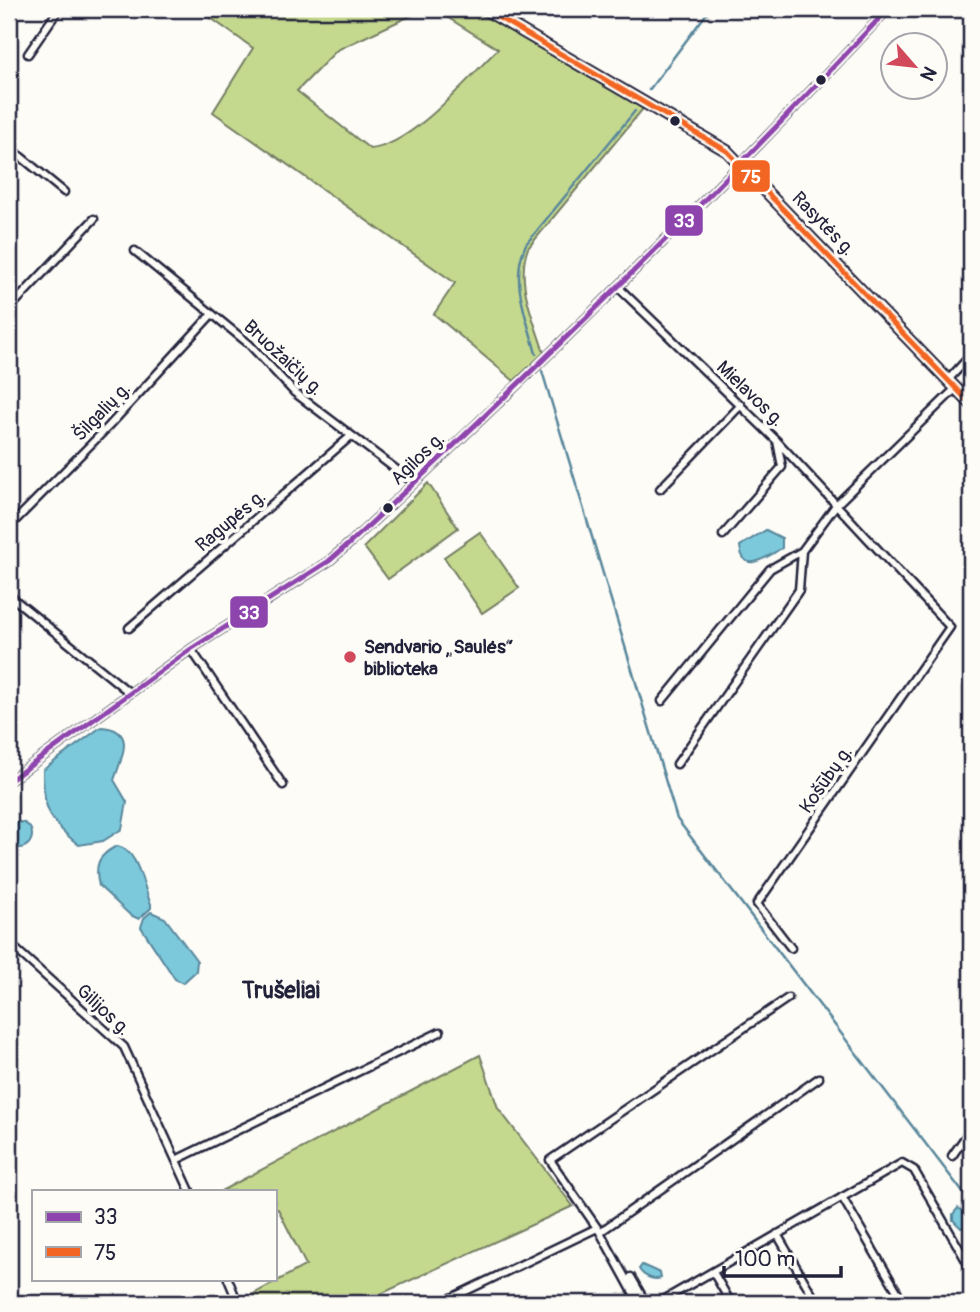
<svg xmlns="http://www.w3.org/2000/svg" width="980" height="1312" viewBox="0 0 980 1312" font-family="Pangolin,sans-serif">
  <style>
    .green { fill: #c5d98e; stroke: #747e64; stroke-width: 2 }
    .water { fill: #7cc9db; stroke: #58869b; stroke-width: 2 }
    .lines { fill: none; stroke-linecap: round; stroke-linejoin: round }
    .stream { stroke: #58869b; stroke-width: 2.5 }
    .minor-casing { stroke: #22223b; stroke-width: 11 }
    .secondary-casing { stroke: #22223b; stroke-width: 14 }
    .minor { stroke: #fdfcf7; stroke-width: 6 }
    .secondary { stroke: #fdfcf7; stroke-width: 9 }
    .bus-1-casing { stroke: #fdfcf7; stroke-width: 10 }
    .bus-2-casing { stroke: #fdfcf7; stroke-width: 10 }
    .bus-1 { stroke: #8e44ad; stroke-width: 5 }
    .bus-2 { stroke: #f26522; stroke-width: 5 }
    .bus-dot { fill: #22223b; stroke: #fdfcf7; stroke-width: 2.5 }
    .poi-dot { fill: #d1495b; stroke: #fdfcf7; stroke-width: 2.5 }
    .labels { text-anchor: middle; stroke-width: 7; stroke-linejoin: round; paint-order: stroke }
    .street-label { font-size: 19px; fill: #22223b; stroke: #fdfcf7 }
    .poi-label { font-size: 19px; font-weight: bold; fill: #22223b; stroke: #fdfcf7; text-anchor: start }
    .quarter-label { font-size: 23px; font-weight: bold; fill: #22223b; stroke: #fdfcf7 }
    .line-badge { stroke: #fdfcf7; stroke-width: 2.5 }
    .badge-label { font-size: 19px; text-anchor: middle; font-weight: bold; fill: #fff }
  </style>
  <rect width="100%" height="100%" fill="#fdfcf7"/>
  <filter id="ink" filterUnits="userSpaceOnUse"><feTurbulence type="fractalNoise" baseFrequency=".0143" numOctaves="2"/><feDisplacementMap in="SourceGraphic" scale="14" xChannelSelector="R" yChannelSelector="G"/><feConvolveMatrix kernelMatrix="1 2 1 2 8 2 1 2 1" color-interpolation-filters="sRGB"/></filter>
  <g filter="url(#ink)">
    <path class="green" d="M 198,9 L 425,9 L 337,50 L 297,91 L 370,149 C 412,146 468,78 498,49 L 434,9 L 474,9 L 646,105 L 528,248 C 515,282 534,319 544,353 L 514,381 L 434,314 L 455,283 L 213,112 L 253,48 Z
      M 428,483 L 458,528 L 388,579 L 364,547 Z
      M 480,532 L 519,588 L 482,613 L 444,557 Z
      M 480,1055 L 498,1108 L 573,1206 L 361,1303 L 242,1303 L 241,1301 L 306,1265 L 278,1209 L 275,1210 L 275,1191 L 221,1191 Z"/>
    <path class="water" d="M 766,530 L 782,538 L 782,548 C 766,557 743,576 740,546 Z
      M 101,727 C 138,729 121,759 114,780 L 127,802 L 122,829 L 103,841 L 79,845 C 48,821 43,809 43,770 Z
      M6 835a13 13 0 1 1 26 0a13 13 0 1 1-26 0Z
      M 117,846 C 138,849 143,887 151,904 L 151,908 L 139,919 L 130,915 L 99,886 C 94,865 98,855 117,846 Z
      M 151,912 L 165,918 L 197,961 L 196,971 L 183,983 L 175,979 L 141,927 L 144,918 Z
      M 958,1208 L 971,1216 L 971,1227 L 961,1228 L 953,1220 L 953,1214 Z
      M 642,1265 L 660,1273 L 661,1278 C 653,1281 643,1276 639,1269 Z"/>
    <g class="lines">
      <path class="stream" d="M 649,90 L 710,9
        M 536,354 C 527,317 509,280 526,244 L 635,111
        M 542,371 L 677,819 L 971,1203"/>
      <defs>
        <path id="minor" d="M 28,54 L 59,9
          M 9,147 L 64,192
          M 135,251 L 249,344 L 294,392 L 414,483
          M 618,287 L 777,441 L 782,467 L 723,535
          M 9,309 L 94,219
          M 948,380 L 971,355
          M 777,441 L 950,627 L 757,904 L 791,948
          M 660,489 L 741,405
          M 9,527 L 109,426 L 212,314
          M 9,595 L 130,693
          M 129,628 L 351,436
          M 191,649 L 283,785
          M 662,701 L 770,569 L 802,551 L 836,505 L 956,388
          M 677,764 L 799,590 L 802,551
          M 9,781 L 191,649 L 329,561 L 351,542 C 536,370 716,194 888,9
          M 9,943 L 124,1047 L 190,1191
          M 952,1156 L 971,1129
          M 176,1160 L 440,1032
          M 842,1197 L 904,1303
          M 600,1232 L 819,1078
          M 777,1234 L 817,1303
          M 713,1272 L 731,1303
          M 631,1277 L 646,1303
          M 228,1279 L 238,1303
          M 441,1303 L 597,1228
          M 639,1303 L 600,1232 L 550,1160 L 788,998
          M 658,1303 L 902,1163 L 914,1170 L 971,1269"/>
        <path id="secondary" d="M 484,9 L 727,151 L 971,404"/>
      </defs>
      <use href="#minor" class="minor-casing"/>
      <use href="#secondary" class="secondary-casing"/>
      <use href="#minor" class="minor"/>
      <use href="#secondary" class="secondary"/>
      <defs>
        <path id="bus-1" d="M 9,781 L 191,649 L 329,561 L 351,542 C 536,370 716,194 888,9"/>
        <path id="bus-2" d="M 484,9 L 727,151 L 971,404"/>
      </defs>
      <use href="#bus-1" class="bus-1-casing"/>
      <use href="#bus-2" class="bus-2-casing"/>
      <use href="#bus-1" class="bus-1"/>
      <use href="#bus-2" class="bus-2"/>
    </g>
  </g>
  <g class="bus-dot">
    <circle cx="821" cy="80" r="6"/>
    <circle cx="675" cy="121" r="6"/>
    <circle cx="388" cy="508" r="6"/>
  </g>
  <circle class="poi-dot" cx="350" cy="657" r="7"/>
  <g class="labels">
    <g class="street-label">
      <text transform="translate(824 223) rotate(46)" y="7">Rasytės g.</text>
      <text transform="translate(284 357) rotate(43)" y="7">Bruožaičių g.</text>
      <text transform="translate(751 393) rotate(44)" y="7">Mielavos g.</text>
      <text transform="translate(101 411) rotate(-46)" y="7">Šilgalių g.</text>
      <text transform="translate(417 458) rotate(-44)" y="7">Agilos g.</text>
      <text transform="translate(230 520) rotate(-40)" y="7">Ragupės g.</text>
      <text transform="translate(825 779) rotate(-55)" y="7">Košūbų g.</text>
      <text transform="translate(104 1009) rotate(43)" y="7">Gilijos g.</text>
    </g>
    <g class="poi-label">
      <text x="364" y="653">Sendvario „Saulės“<tspan x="364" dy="22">biblioteka</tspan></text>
    </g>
    <g class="quarter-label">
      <text x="281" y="998">Trušeliai</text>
    </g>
  </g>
  <g class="line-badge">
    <rect x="731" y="159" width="40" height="34" rx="7" fill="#f26522"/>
    <rect x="664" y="204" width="40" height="33" rx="7" fill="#8e44ad"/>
    <rect x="229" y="595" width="40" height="34" rx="7" fill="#8e44ad"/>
  </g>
  <g class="badge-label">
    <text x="751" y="183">75</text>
    <text x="684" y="227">33</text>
    <text x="249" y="619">33</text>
  </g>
  <rect width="980" height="1312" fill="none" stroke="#fdfcf7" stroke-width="35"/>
  <rect x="18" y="18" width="945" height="1277" fill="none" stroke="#22223b" stroke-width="2.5" filter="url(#ink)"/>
  <rect x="32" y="1190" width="245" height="91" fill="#fdfcf7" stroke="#a5a5ac" stroke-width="2"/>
  <rect x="46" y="1212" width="35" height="10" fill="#8e44ad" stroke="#a5a5ac" stroke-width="2"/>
  <text x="94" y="1224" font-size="21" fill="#22223b">33</text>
  <rect x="46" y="1247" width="35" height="10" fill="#f26522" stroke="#a5a5ac" stroke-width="2"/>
  <text x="94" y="1260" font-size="21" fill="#22223b">75</text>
  <g transform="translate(914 66) rotate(118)"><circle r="33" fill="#fdfcf7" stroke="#a5a5ac" stroke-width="2"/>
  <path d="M0-5L12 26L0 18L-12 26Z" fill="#d1495b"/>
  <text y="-10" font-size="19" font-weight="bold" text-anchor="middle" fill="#22223b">N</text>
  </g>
  <path d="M724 1266v10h117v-10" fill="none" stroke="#22223b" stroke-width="3.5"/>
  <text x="735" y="1266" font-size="21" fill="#22223b" stroke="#fdfcf7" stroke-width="5" paint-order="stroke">100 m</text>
</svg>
